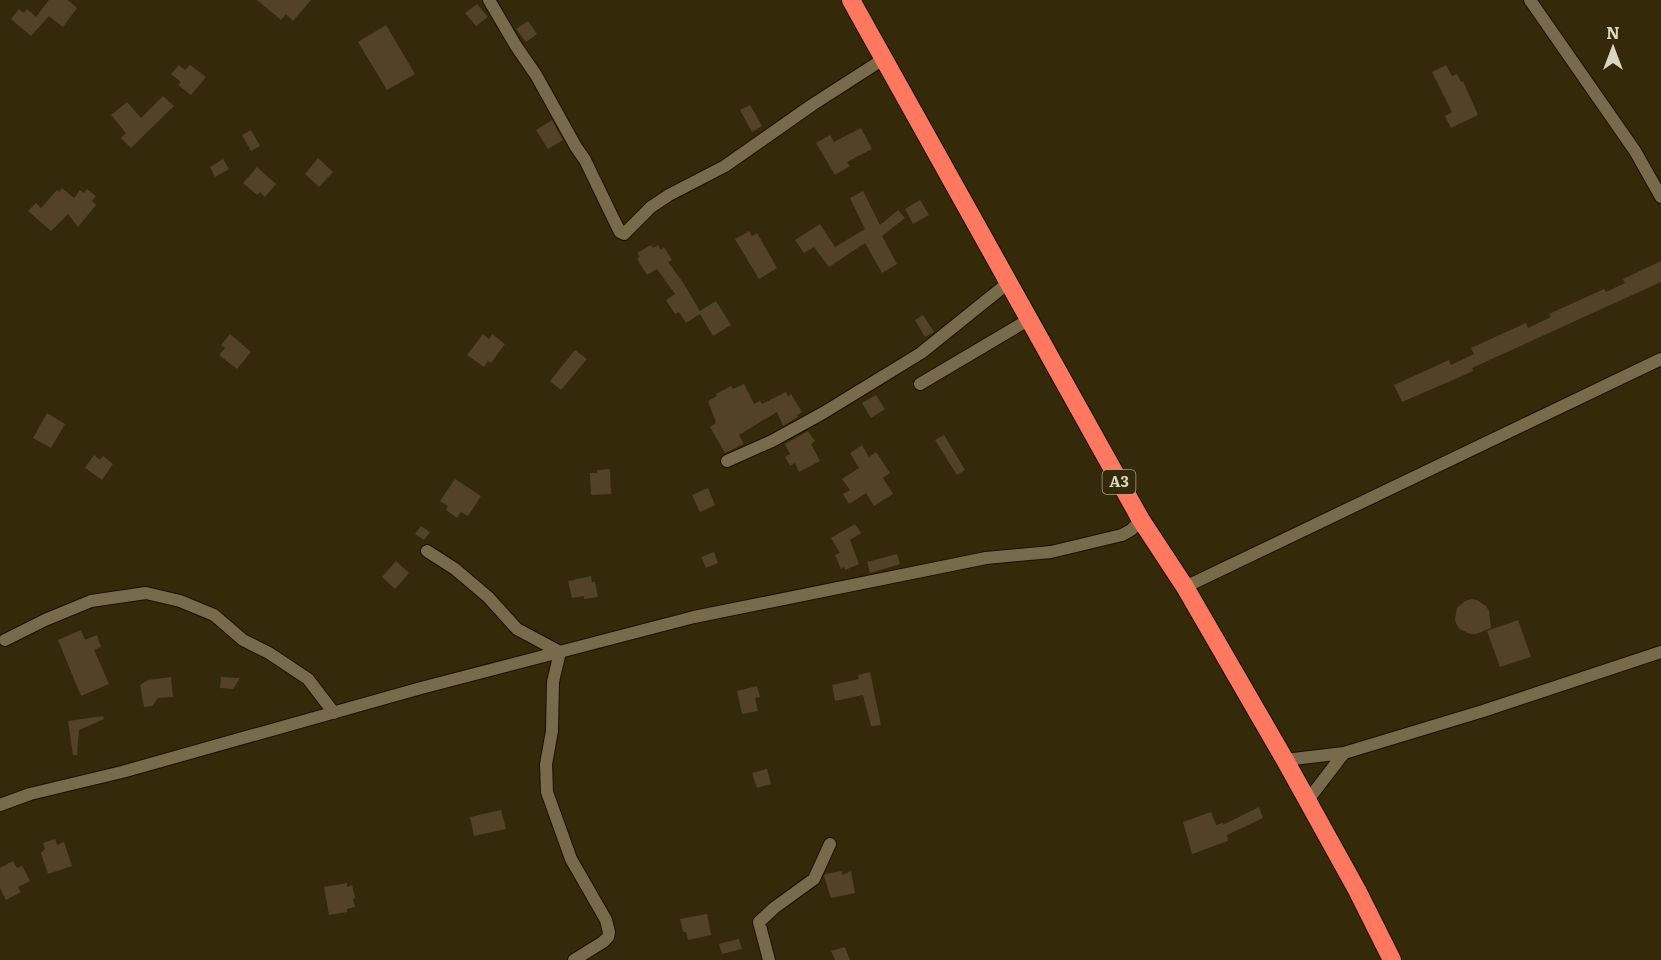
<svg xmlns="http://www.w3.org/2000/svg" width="1661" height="960" viewBox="0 0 1661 960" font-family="Literata,serif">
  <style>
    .building { fill: #544226 }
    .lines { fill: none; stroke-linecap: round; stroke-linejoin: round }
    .street-casing { stroke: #1a1200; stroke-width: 14 }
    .highway-casing { stroke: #1a1200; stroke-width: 20 }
    .street { stroke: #786b4b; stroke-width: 12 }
    .highway { stroke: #fe7860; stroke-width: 18 }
    .labels { text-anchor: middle; stroke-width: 4.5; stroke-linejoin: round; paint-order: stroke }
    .shield { fill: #342909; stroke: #aaa18b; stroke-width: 1.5 }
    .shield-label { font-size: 15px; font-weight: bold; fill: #dcd5c3 }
  </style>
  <rect width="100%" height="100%" fill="#342909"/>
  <path class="building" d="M 49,0 L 68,0 L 77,8 L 63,27 L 49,16 L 31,36 L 11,19 L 19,9 L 24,13 L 27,9 L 36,17 Z
    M 257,0 L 311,0 L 293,21 L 286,14 L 281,20 Z
    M 477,4 L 488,17 L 476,26 L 465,13 Z
    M 528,21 L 537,34 L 526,42 L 516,29 Z
    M 386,25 L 415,74 L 387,90 L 358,42 Z
    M 179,65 L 185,70 L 190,65 L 206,77 L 191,95 L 178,85 L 181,82 L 171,74 Z
    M 1446,65 L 1452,76 L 1457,74 L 1461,82 L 1463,81 L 1478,115 L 1451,128 L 1445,116 L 1452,112 L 1432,72 Z
    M 163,96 L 174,106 L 131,148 L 121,138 L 126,133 L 111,115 L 127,102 L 141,118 Z
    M 750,105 L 762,126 L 752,132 L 740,110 Z
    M 552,120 L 563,140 L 548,149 L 536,130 Z
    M 861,128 L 872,149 L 847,162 L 850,166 L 835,175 L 816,143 L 830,135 L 834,142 Z
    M 251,130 L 260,146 L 251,151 L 242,135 Z
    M 318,158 L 333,172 L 319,187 L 305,174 Z
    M 223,159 L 229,169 L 215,177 L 210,167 Z
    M 257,167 L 276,184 L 265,197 L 260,192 L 257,195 L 243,183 Z
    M 62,188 L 74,198 L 80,190 L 84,193 L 87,189 L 96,196 L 92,201 L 96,205 L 78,227 L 68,214 L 51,231 L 28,211 L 36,203 L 41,208 L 57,190 L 59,192 Z
    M 863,191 L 880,225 L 898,210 L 905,218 L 882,236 L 897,264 L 882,273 L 865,243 L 829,267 L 814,247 L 804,253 L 795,240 L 820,224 L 835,247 L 865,229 L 850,198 Z
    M 920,200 L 929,215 L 913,224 L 905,209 Z
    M 749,231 L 752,236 L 757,233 L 777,268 L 759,279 L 735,239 Z
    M 651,245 L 653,248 L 658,245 L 661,250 L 664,247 L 672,260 L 668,262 L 684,284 L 700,311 L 716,301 L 731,325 L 713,336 L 700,314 L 686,323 L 679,312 L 675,314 L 666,300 L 675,294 L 657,269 L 647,275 L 637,259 L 640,257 L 637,253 Z
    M 1661,261 L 1661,282 L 1472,368 L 1473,371 L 1462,376 L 1402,402 L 1394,385 L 1449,360 L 1451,365 L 1474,354 L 1471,348 L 1526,323 L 1528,328 L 1551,317 L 1549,314 L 1604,289 L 1606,292 L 1625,283 L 1623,279 Z
    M 923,315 L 934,332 L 925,337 L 915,320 Z
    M 230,334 L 251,352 L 237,369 L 219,355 L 225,348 L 221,345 Z
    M 483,334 L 489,339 L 492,334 L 505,344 L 491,363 L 488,361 L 484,367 L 467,355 Z
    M 575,350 L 587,359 L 561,390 L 550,381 Z
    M 744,384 L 754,404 L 760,401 L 762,404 L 786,392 L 788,397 L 791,394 L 802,412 L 797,415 L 798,417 L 783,426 L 777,412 L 739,435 L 744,444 L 725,453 L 710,427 L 716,423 L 708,401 L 717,396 L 716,394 L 731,386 L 733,389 Z
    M 876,395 L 885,409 L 871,418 L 862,403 Z
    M 47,413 L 65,424 L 51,448 L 33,438 Z
    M 808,431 L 815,441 L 811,444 L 820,461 L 799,472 L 795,463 L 790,466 L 785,457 L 790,454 L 785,444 Z
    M 944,435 L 965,470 L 957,475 L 935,440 Z
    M 862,445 L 869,457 L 876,452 L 890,473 L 883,478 L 893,494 L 874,506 L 866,493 L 849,504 L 843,494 L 850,490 L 842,479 L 859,468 L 850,453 Z
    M 94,455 L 100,460 L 103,456 L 113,464 L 102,480 L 85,468 Z
    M 610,469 L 611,494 L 591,495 L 590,473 L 597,473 L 597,470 Z
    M 455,479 L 481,496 L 468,516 L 461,512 L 457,518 L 446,510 L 448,506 L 440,501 Z
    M 708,488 L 715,505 L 700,512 L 692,495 Z
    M 855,524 L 861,533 L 850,540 L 859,564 L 845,570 L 844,567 L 841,569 L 835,555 L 840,553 L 831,538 Z
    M 421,526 L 430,532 L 424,540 L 415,534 Z
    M 714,552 L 718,563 L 706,568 L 701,557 Z
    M 897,554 L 900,564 L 870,573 L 867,562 Z
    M 396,561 L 409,573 L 395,589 L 382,577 Z
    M 591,576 L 592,582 L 595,582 L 598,597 L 584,599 L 584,596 L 572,598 L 568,581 Z
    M 1471,599 L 1477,600 L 1486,606 L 1489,611 L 1491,628 L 1476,634 L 1470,634 L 1460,629 L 1456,624 L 1455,619 L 1457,608 L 1465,601 Z
    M 1518,620 L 1531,657 L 1500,667 L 1487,631 Z
    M 81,630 L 85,640 L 97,635 L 101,647 L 94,650 L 109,684 L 81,696 L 58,640 Z
    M 870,672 L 881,725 L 871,726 L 863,695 L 835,701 L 832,685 L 859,679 L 858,675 Z
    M 171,677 L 173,697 L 158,698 L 152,706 L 144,707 L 140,685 L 148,680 Z
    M 221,677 L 240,678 L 233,689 L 220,688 Z
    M 757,686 L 760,697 L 755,698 L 758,711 L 742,714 L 737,691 Z
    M 103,716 L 104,719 L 79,730 L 77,755 L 73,755 L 68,721 Z
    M 767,769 L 771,784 L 757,788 L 752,773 Z
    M 1259,807 L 1263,818 L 1227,835 L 1228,841 L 1192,854 L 1183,822 L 1211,812 L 1216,825 L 1223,823 L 1223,825 Z
    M 501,810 L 506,829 L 474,836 L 470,817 Z
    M 55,839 L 57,845 L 64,842 L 72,866 L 48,874 L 41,853 L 45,849 L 43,843 Z
    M 13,861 L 17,868 L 22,866 L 30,881 L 18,887 L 21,892 L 6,900 L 0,888 L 0,868 Z
    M 842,871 L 842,875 L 851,871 L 855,893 L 831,898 L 824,876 L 825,874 Z
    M 347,883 L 347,887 L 352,885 L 355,898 L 353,899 L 355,907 L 347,909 L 347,912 L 329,915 L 324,887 Z
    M 707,914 L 711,935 L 688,940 L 686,932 L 683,932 L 680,919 Z
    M 739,939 L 742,949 L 722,954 L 719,944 Z
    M 845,947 L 850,960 L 835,960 L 831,951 Z"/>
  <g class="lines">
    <defs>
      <path id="street" d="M 489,0 L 516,46 L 536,75 L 576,147 L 585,160 L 614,220 L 620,232 L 624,234 L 651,207 L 669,195 L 725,166 L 812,105 L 885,58
        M 1530,0 L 1635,151 L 1661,197
        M 920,384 L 1028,320
        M 727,461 L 772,441 L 823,413 L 921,353 L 1008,283
        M 427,551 L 455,569 L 488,597 L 517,629 L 560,652 L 553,682 L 552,731 L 546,764 L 547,792 L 571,859 L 606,920 L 609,932 L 608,937 L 603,942 L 574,960
        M 1185,587 L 1661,359
        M 5,640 L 45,620 L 91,601 L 146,593 L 180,601 L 214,615 L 243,640 L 269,653 L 308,679 L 334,713
        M 1285,760 L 1344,753 L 1483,711 L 1661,652
        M 1308,800 L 1344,753
        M 0,805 L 30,794 L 122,772 L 421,688 L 694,617 L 986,558 L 1051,552 L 1122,535 L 1131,530 L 1141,520
        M 769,960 L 759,922 L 774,908 L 814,879 L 830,844"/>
      <path id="highway" d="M 851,0 L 1141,520 L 1185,587 L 1285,760 L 1357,890 L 1392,960"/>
    </defs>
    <use href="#street" class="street-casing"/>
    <use href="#highway" class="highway-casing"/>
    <use href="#street" class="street"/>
    <use href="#highway" class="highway"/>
  </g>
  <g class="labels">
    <rect class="shield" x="1102.5" y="470" width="33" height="24" rx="4.5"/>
    <g class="shield-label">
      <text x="1119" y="487">A3</text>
    </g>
  </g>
  <g transform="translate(1613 48)" stroke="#342909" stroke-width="4.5" paint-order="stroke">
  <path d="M0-4.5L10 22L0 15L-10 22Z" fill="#dcd5c3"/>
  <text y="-9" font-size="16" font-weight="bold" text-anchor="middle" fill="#dcd5c3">N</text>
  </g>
</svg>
